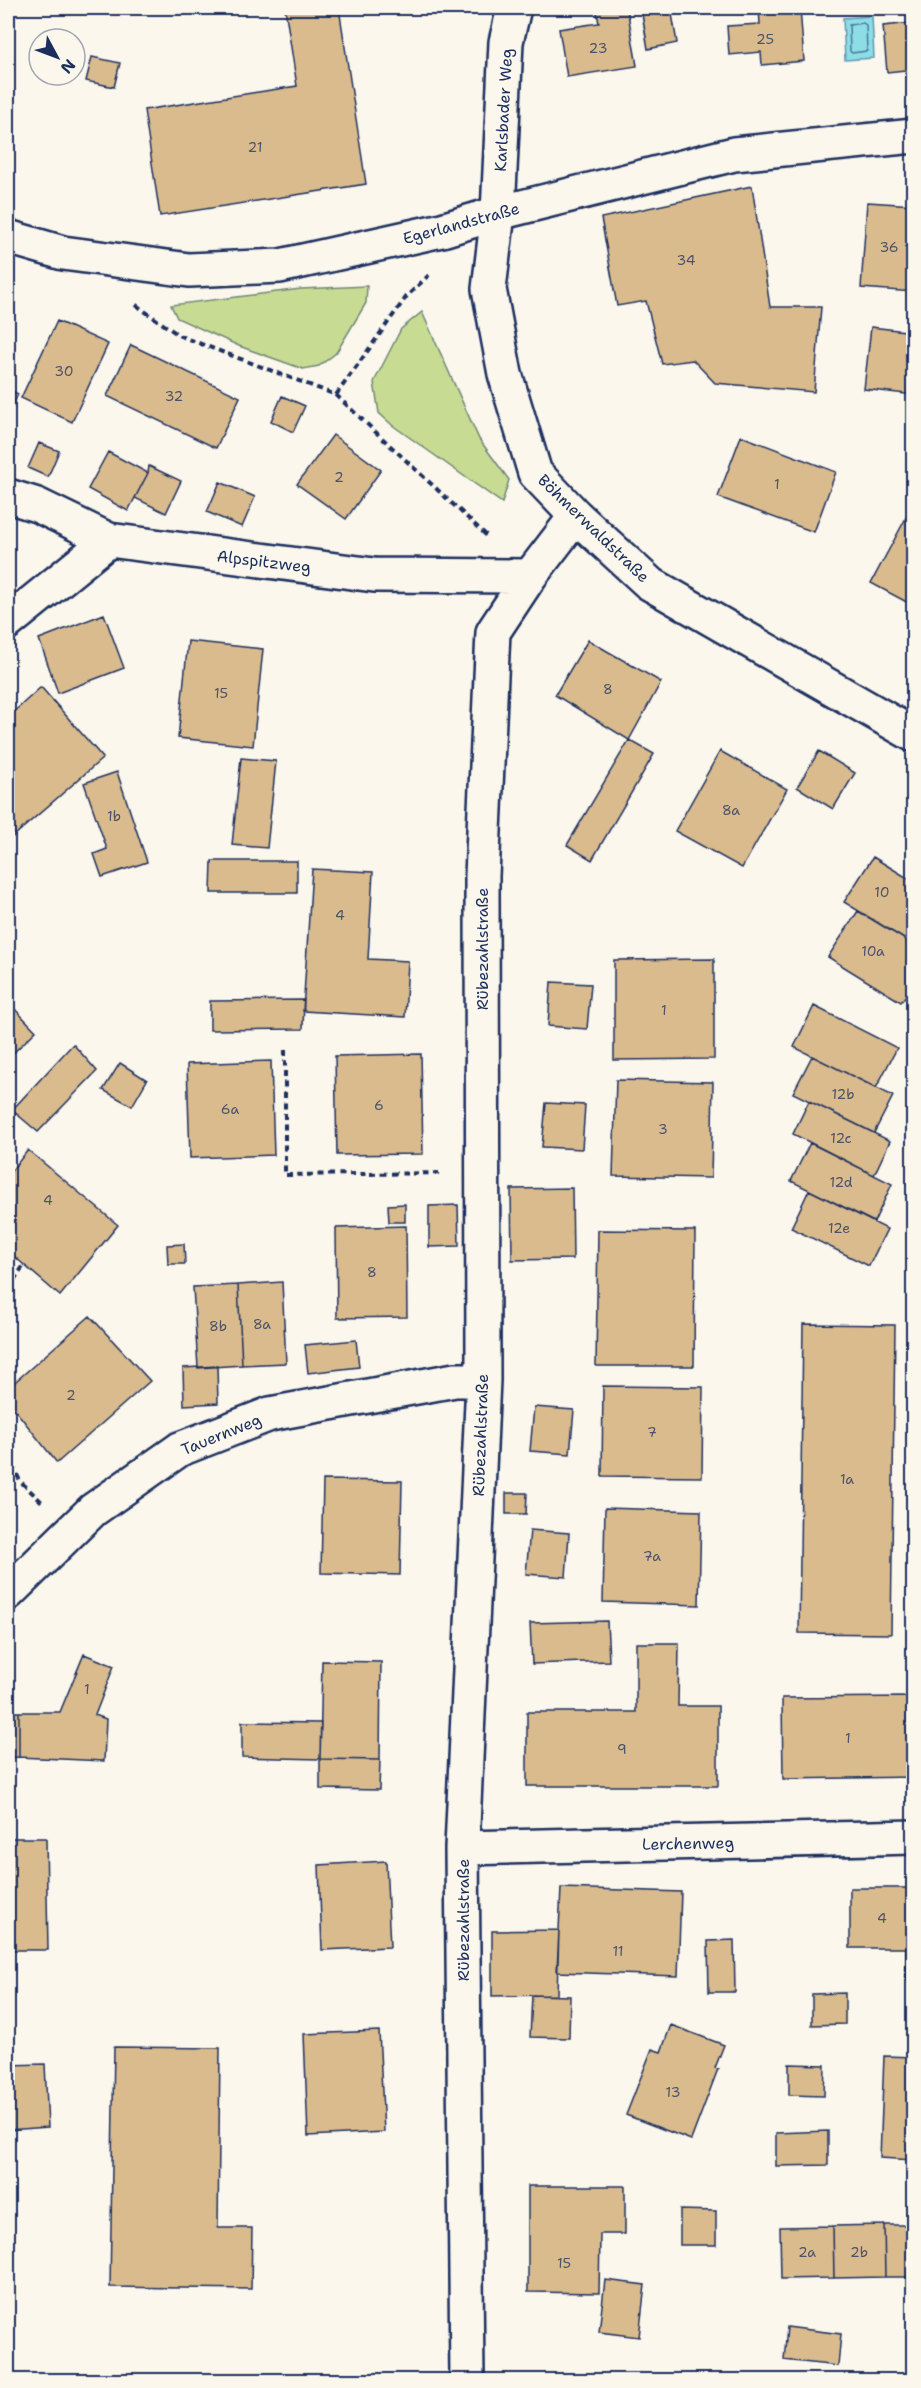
<svg xmlns="http://www.w3.org/2000/svg" width="921" height="2388" viewBox="0 0 921 2388" font-family="'Shantell Sans',sans-serif">
  <style>
    .green { fill: #c7dc92; stroke: #718678; stroke-width: 1.5 }
    .water { fill: #8ddde7; stroke: #5f97b0; stroke-width: 1.5 }
    .lines { fill: none; stroke-linecap: round; stroke-linejoin: round }
    .shore { stroke: #497595; stroke-width: 1.5 }
    .building { fill: #dabb8e; stroke: #1b2f5e; stroke-width: 1.5 }
    .street-casing { stroke: #1b2f5e; stroke-width: 38 }
    .secondary-casing { stroke: #1b2f5e; stroke-width: 38 }
    .path { stroke: #1b2f5e; stroke-width: 4; stroke-dasharray: 6 4.5; stroke-linecap: butt }
    .street { stroke: #fbf7ec; stroke-width: 33 }
    .secondary { stroke: #fbf7ec; stroke-width: 33 }
    .labels { text-anchor: middle; stroke-width: 6; stroke-linejoin: round; paint-order: stroke }
    .number-label { font-size: 14px; fill: #4b526a }
    .street-label { font-size: 16px; fill: #1b2f5e; stroke: #fbf7ec }
  </style>
  <rect width="100%" height="100%" fill="#fbf7ec"/>
  <filter id="ink" filterUnits="userSpaceOnUse"><feTurbulence type="fractalNoise" baseFrequency=".0167" numOctaves="2"/><feDisplacementMap in="SourceGraphic" scale="12" xChannelSelector="R" yChannelSelector="G"/><feConvolveMatrix kernelMatrix="1 2 1 2 8 2 1 2 1" color-interpolation-filters="sRGB"/></filter>
  <g filter="url(#ink)">
    <path class="green" d="M 367,286 L 366,303 L 336,353 L 319,366 L 303,369 L 239,346 L 177,318 L 171,305 L 301,289 Z
      M 422,312 L 479,439 L 509,480 L 502,503 L 392,425 L 379,413 L 374,382 L 401,329 Z"/>
    <path class="water" d="M 872,16 L 874,58 L 845,60 L 843,18 Z"/>
    <g class="lines">
      <path class="shore" d="M 863,23 L 866,25 L 867,51 L 852,53 L 850,51 L 849,25 Z"/>
    </g>
    <path class="building" d="M 285,8 L 339,8 L 366,184 L 160,216 L 144,110 L 297,86 Z
      M 596,8 L 627,8 L 637,66 L 567,77 L 559,29 L 599,23 Z
      M 641,8 L 671,8 L 677,43 L 648,49 Z
      M 759,8 L 800,8 L 804,61 L 762,65 L 761,52 L 729,55 L 727,26 L 760,24 Z
      M 910,8 L 914,8 L 914,69 L 887,72 L 883,26 L 912,23 Z
      M 92,57 L 120,63 L 114,87 L 86,81 Z
      M 752,186 L 770,307 L 821,307 L 814,392 L 715,383 L 693,360 L 662,364 L 646,301 L 617,306 L 601,218 Z
      M 867,202 L 914,205 L 914,292 L 861,288 Z
      M 57,321 L 108,344 L 72,422 L 21,398 Z
      M 871,327 L 914,332 L 914,395 L 864,389 Z
      M 131,345 L 240,397 L 216,448 L 107,396 Z
      M 8,389 L 18,394 L 8,416 Z
      M 282,396 L 305,406 L 293,432 L 271,421 Z
      M 333,435 L 381,470 L 346,519 L 297,484 Z
      M 741,436 L 836,472 L 814,532 L 718,497 Z
      M 39,443 L 59,451 L 48,477 L 28,468 Z
      M 108,452 L 148,473 L 128,511 L 88,489 Z
      M 149,466 L 181,481 L 166,513 L 135,498 L 148,473 Z
      M 220,482 L 255,497 L 242,527 L 207,512 Z
      M 914,503 L 914,606 L 871,583 Z
      M 104,614 L 124,668 L 58,693 L 39,639 Z
      M 588,640 L 661,682 L 629,740 L 555,695 Z
      M 188,641 L 263,649 L 253,746 L 178,738 Z
      M 41,687 L 103,758 L 8,841 L 8,717 Z
      M 629,740 L 654,754 L 592,860 L 567,845 Z
      M 720,751 L 787,789 L 742,868 L 675,831 Z
      M 819,751 L 855,773 L 833,809 L 797,787 Z
      M 241,758 L 276,761 L 267,848 L 232,845 Z
      M 117,772 L 147,862 L 102,877 L 94,854 L 107,849 L 84,783 Z
      M 873,857 L 914,882 L 914,945 L 844,902 Z
      M 212,861 L 297,861 L 297,893 L 211,893 Z
      M 312,869 L 373,872 L 368,959 L 408,961 L 405,1017 L 303,1011 Z
      M 858,911 L 914,945 L 914,984 L 901,1002 L 828,957 Z
      M 714,959 L 714,1059 L 614,1060 L 614,960 Z
      M 551,982 L 591,984 L 587,1029 L 548,1026 Z
      M 304,1000 L 303,1029 L 210,1030 L 210,1001 Z
      M 8,1002 L 36,1031 L 8,1058 Z
      M 814,1006 L 897,1048 L 876,1088 L 794,1047 Z
      M 73,1044 L 97,1071 L 38,1132 L 12,1110 Z
      M 421,1054 L 423,1154 L 337,1155 L 335,1056 Z
      M 812,1056 L 893,1096 L 874,1133 L 793,1093 Z
      M 271,1061 L 274,1155 L 190,1158 L 187,1064 Z
      M 120,1063 L 147,1080 L 132,1106 L 103,1090 Z
      M 616,1080 L 713,1082 L 711,1178 L 613,1176 Z
      M 809,1101 L 890,1141 L 874,1175 L 793,1134 Z
      M 546,1103 L 585,1105 L 582,1149 L 542,1147 Z
      M 810,1143 L 892,1184 L 874,1222 L 791,1181 Z
      M 28,1150 L 118,1225 L 60,1296 L 8,1251 L 8,1175 Z
      M 572,1188 L 573,1259 L 512,1260 L 511,1189 Z
      M 809,1190 L 887,1229 L 869,1266 L 791,1228 Z
      M 405,1204 L 405,1222 L 389,1222 L 388,1205 Z
      M 458,1205 L 459,1246 L 429,1247 L 429,1206 Z
      M 406,1226 L 407,1317 L 337,1318 L 336,1228 Z
      M 598,1230 L 695,1231 L 694,1366 L 596,1366 Z
      M 184,1244 L 185,1264 L 168,1264 L 167,1245 Z
      M 282,1282 L 286,1363 L 242,1365 L 238,1285 Z
      M 238,1285 L 242,1365 L 198,1368 L 193,1287 Z
      M 90,1316 L 150,1381 L 57,1463 L 8,1401 L 8,1388 Z
      M 803,1324 L 895,1325 L 891,1634 L 799,1633 Z
      M 356,1340 L 359,1367 L 308,1373 L 305,1345 Z
      M 217,1366 L 218,1403 L 184,1405 L 183,1368 Z
      M 603,1386 L 703,1387 L 702,1477 L 602,1476 Z
      M 534,1407 L 574,1410 L 570,1454 L 530,1451 Z
      M 323,1480 L 402,1481 L 400,1575 L 321,1573 Z
      M 506,1493 L 527,1493 L 526,1514 L 506,1514 Z
      M 605,1508 L 701,1511 L 699,1605 L 603,1602 Z
      M 530,1530 L 569,1533 L 566,1577 L 526,1574 Z
      M 607,1621 L 609,1661 L 532,1664 L 530,1623 Z
      M 636,1643 L 679,1643 L 678,1706 L 718,1706 L 718,1786 L 527,1786 L 527,1712 L 636,1712 Z
      M 84,1654 L 114,1666 L 95,1715 L 106,1719 L 104,1761 L 19,1757 L 19,1712 L 60,1712 Z
      M 322,1661 L 381,1662 L 380,1760 L 320,1759 Z
      M 914,1697 L 914,1777 L 783,1779 L 782,1698 Z
      M 8,1712 L 19,1712 L 19,1757 L 8,1758 Z
      M 242,1722 L 321,1723 L 320,1759 L 242,1757 Z
      M 320,1759 L 380,1760 L 379,1790 L 320,1789 Z
      M 8,1838 L 46,1838 L 48,1950 L 8,1950 Z
      M 386,1861 L 390,1947 L 322,1950 L 319,1865 Z
      M 561,1888 L 681,1892 L 678,1976 L 557,1972 Z
      M 850,1888 L 914,1888 L 914,1980 L 906,1980 L 906,1948 L 850,1948 Z
      M 559,1930 L 557,1995 L 492,1996 L 492,1931 Z
      M 734,1940 L 735,1992 L 709,1992 L 708,1941 Z
      M 845,1993 L 845,2024 L 812,2025 L 812,1994 Z
      M 532,1995 L 570,1996 L 569,2038 L 530,2037 Z
      M 671,2025 L 724,2045 L 715,2068 L 718,2069 L 691,2140 L 626,2115 L 652,2049 L 661,2052 Z
      M 379,2031 L 384,2132 L 308,2136 L 304,2034 Z
      M 114,2047 L 220,2048 L 218,2228 L 252,2228 L 251,2289 L 110,2287 Z
      M 884,2056 L 914,2057 L 914,2160 L 880,2158 Z
      M 45,2064 L 48,2127 L 8,2130 L 8,2065 Z
      M 789,2064 L 825,2065 L 824,2096 L 789,2095 Z
      M 828,2131 L 828,2165 L 776,2166 L 776,2133 Z
      M 528,2186 L 625,2186 L 625,2234 L 600,2234 L 599,2293 L 528,2292 Z
      M 680,2210 L 716,2211 L 716,2245 L 680,2245 Z
      M 884,2225 L 914,2225 L 914,2277 L 885,2277 Z
      M 884,2225 L 885,2277 L 834,2278 L 833,2226 Z
      M 833,2226 L 834,2278 L 781,2279 L 780,2227 Z
      M 605,2280 L 645,2285 L 639,2337 L 599,2332 Z
      M 787,2327 L 841,2334 L 838,2366 L 784,2360 Z"/>
    <g class="lines">
      <defs>
        <path id="street" d="M 514,8 L 506,42 L 498,213 L 734,154 L 914,136
          M 8,496 L 37,505 L 109,540 L 374,575 L 530,576
          M 8,622 L 109,540
          M 8,1593 L 93,1510 L 180,1449 L 270,1414 L 455,1380 L 483,1380
          M 462,1848 L 914,1837
          M 467,2380 L 462,1848 L 483,1380 L 482,876 L 493,632 L 530,576 L 576,516"/>
        <path id="secondary" d="M 8,237 L 63,253 L 189,270 L 280,266 L 442,230 L 498,213 L 489,289 L 505,374 L 535,473 L 576,516 L 649,583 L 914,735"/>
      </defs>
      <use href="#street" class="street-casing"/>
      <use href="#secondary" class="secondary-casing"/>
      <path class="path" d="M 136,305 L 180,336 L 336,395 L 487,536
        M 336,395 L 407,296 L 429,275
        M 285,1050 L 285,1175 L 443,1173
        M 8,1289 L 24,1265
        M 8,1455 L 20,1481 L 44,1504"/>
      <use href="#street" class="street"/>
      <use href="#secondary" class="secondary"/>
    </g>
  </g>
  <g class="labels">
    <g class="number-label">
      <text x="765" y="44">25</text>
      <text x="598" y="53">23</text>
      <text x="255" y="152">21</text>
      <text x="889" y="252">36</text>
      <text x="686" y="265">34</text>
      <text x="64" y="376">30</text>
      <text x="174" y="401">32</text>
      <text x="339" y="482">2</text>
      <text x="777" y="489">1</text>
      <text x="608" y="694">8</text>
      <text x="221" y="698">15</text>
      <text x="731" y="815">8a</text>
      <text x="114" y="821">1b</text>
      <text x="882" y="897">10</text>
      <text x="340" y="920">4</text>
      <text x="873" y="956">10a</text>
      <text x="664" y="1015">1</text>
      <text x="843" y="1099">12b</text>
      <text x="379" y="1110">6</text>
      <text x="230" y="1114">6a</text>
      <text x="663" y="1134">3</text>
      <text x="841" y="1143">12c</text>
      <text x="841" y="1187">12d</text>
      <text x="48" y="1205">4</text>
      <text x="839" y="1233">12e</text>
      <text x="372" y="1277">8</text>
      <text x="262" y="1329">8a</text>
      <text x="218" y="1331">8b</text>
      <text x="71" y="1400">2</text>
      <text x="652" y="1437">7</text>
      <text x="847" y="1484">1a</text>
      <text x="652" y="1561">7a</text>
      <text x="87" y="1694">1</text>
      <text x="848" y="1743">1</text>
      <text x="622" y="1754">9</text>
      <text x="882" y="1923">4</text>
      <text x="618" y="1956">11</text>
      <text x="673" y="2097">13</text>
      <text x="807" y="2257">2a</text>
      <text x="859" y="2257">2b</text>
      <text x="564" y="2268">15</text>
    </g>
    <g class="street-label">
      <text transform="translate(503 110) rotate(-87)" y="6">Karlsbader Weg</text>
      <text transform="translate(461 223) rotate(-15)" y="6">Egerlandstraße</text>
      <text transform="translate(594 528) rotate(44)" y="6">Böhmerwaldstraße</text>
      <text transform="translate(264 561) rotate(7)" y="6">Alpspitzweg</text>
      <text transform="translate(482 949) rotate(-90)" y="6">Rübezahlstraße</text>
      <text transform="translate(221 1434) rotate(-22)" y="6">Tauernweg</text>
      <text transform="translate(480 1435) rotate(-88)" y="6">Rübezahlstraße</text>
      <text transform="translate(688 1843) rotate(-1)" y="6">Lerchenweg</text>
      <text transform="translate(463 1920) rotate(-90)" y="6">Rübezahlstraße</text>
    </g>
  </g>
  <rect width="921" height="2388" fill="none" stroke="#fbf7ec" stroke-width="30"/>
  <rect x="15" y="15" width="891" height="2358" fill="none" stroke="#1b2f5e" stroke-width="2" filter="url(#ink)"/>
  <g transform="translate(57 57) rotate(131)"><circle r="28" fill="#fbf7ec" stroke="#a1a7b3" stroke-width="1.5"/>
  <path d="M0-4.5L10 22L0 15L-10 22Z" fill="#1b2f5e"/>
  <text y="-9" font-size="16" font-weight="bold" text-anchor="middle" fill="#1b2f5e">N</text>
  </g>
</svg>
